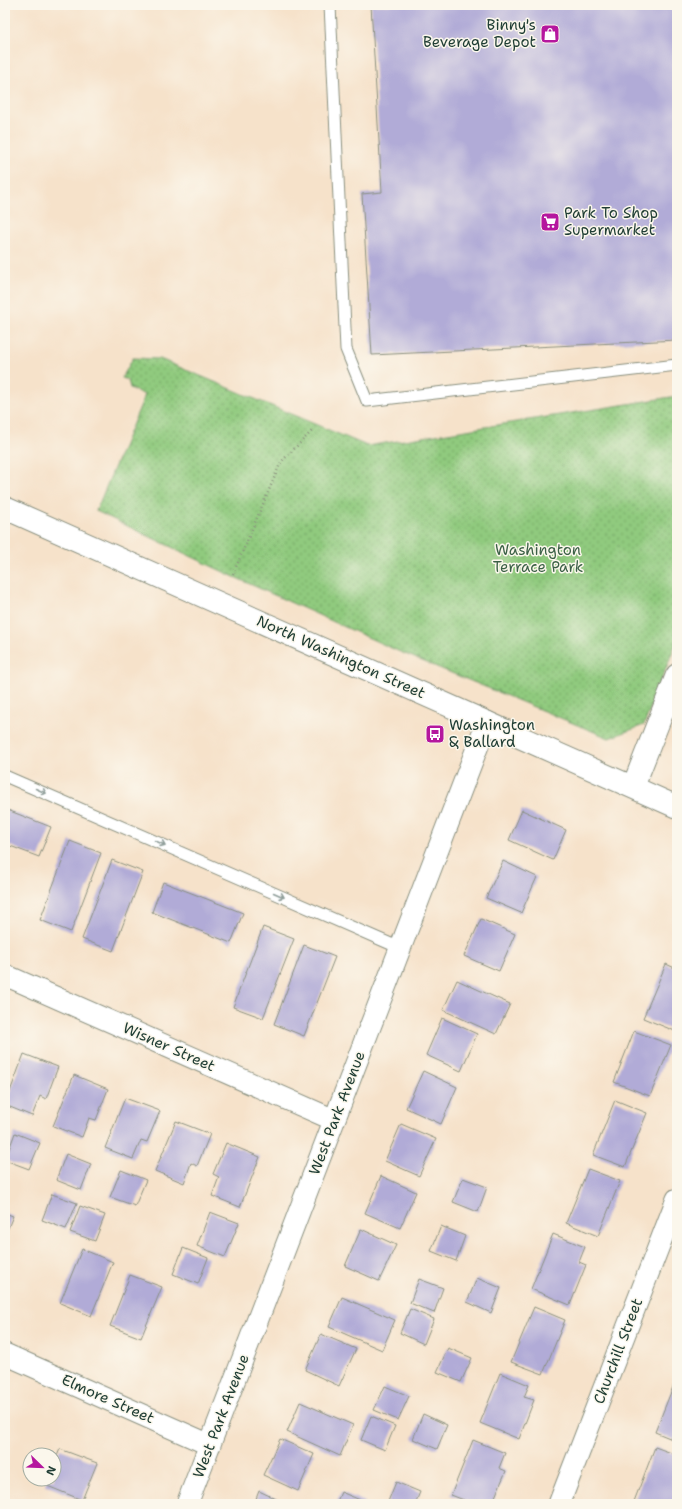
<svg xmlns="http://www.w3.org/2000/svg" width="682" height="1509" viewBox="0 0 682 1509" font-family="'Shantell Sans',sans-serif">
  <style>
    .park { fill: url(#park-dots); stroke: #588459 }
    .building { fill: #b1abd7 }
    .lines { fill: none; stroke-linecap: round; stroke-linejoin: round }
    .service-casing { stroke: #8a907f; stroke-width: 13 }
    .minor-casing { stroke: #8a907f; stroke-width: 23 }
    .tertiary-casing { stroke: #8a907f; stroke-width: 24 }
    .path { stroke: #8a907f; stroke-width: 2.5; stroke-dasharray: 1 3; stroke-linecap: butt }
    .service { stroke: #fff; stroke-width: 11 }
    .minor { stroke: #fff; stroke-width: 21 }
    .tertiary { stroke: #fff; stroke-width: 22 }
    .oneway { stroke: #8f9e9a }
    .labels { text-anchor: middle; stroke-width: 3; stroke-linejoin: round; paint-order: stroke }
    .poi-label { font-size: 15px; fill: #1f3d34; stroke: #fbf7ec; text-anchor: start }
    .park-label { font-size: 15px; fill: #3b6046; stroke: #fbf7ec }
    .street-label { font-size: 15px; fill: #1f3d34; stroke: #fbf7ec }
  </style>
  <defs>
    <pattern id="park-dots" width="8" height="8" patternUnits="userSpaceOnUse"><rect width="8" height="8" fill="#90ca7e"/><path d="M2 2h.1M6 6h.1" fill="none" stroke="#75a568" stroke-width="1.8" stroke-linecap="round"/></pattern>
  </defs>
  <rect width="100%" height="100%" fill="#fbf7ec"/>
  <filter id="ink" filterUnits="userSpaceOnUse"><feTurbulence type="fractalNoise" baseFrequency=".025" numOctaves="2"/><feDisplacementMap in="SourceGraphic" scale="8" xChannelSelector="R" yChannelSelector="G"/><feConvolveMatrix kernelMatrix="1 2 1 2 8 2 1 2 1" color-interpolation-filters="sRGB"/></filter>
  <filter id="wash" filterUnits="userSpaceOnUse"><feTurbulence type="fractalNoise" baseFrequency=".012" numOctaves="4" result="noise"/><feDisplacementMap in="SourceGraphic" scale="16" xChannelSelector="R" yChannelSelector="G"/><feGaussianBlur stdDeviation="0.9" result="paint"/><feColorMatrix in="noise" values="0 0 0 0 0 0 0 0 0 0 0 0 0 0 0 0 0 1.4 0 .05"/><feComposite in="paint" operator="in"/></filter>
  <g filter="url(#wash)">
    <rect width="100%" height="100%" fill="#f6e2ca"/>
    <path class="park" d="M 133,358 L 160,359 L 367,446 L 677,396 L 677,640 L 644,725 L 609,738 L 398,651 L 230,575 L 96,511 L 145,395 L 130,388 L 128,380 L 122,378 Z"/>
    <g id="blocks">
      <path class="building" d="M 371,5 L 677,5 L 677,340 L 372,355 L 362,194 L 382,192 Z
        M 5,809 L 51,827 L 39,857 L 5,844 Z
        M 522,810 L 566,830 L 553,860 L 509,840 Z
        M 70,841 L 101,853 L 71,932 L 40,920 Z
        M 112,860 L 143,872 L 113,951 L 82,939 Z
        M 503,861 L 537,877 L 521,913 L 486,898 Z
        M 163,882 L 243,913 L 231,943 L 152,912 Z
        M 481,919 L 515,934 L 499,971 L 464,956 Z
        M 263,927 L 294,939 L 263,1018 L 233,1007 Z
        M 304,945 L 335,957 L 304,1036 L 274,1024 Z
        M 666,964 L 677,969 L 677,1027 L 675,1031 L 643,1018 Z
        M 457,980 L 510,1004 L 496,1034 L 443,1010 Z
        M 442,1018 L 477,1034 L 461,1071 L 426,1055 Z
        M 634,1031 L 671,1045 L 650,1096 L 614,1082 Z
        M 24,1054 L 58,1067 L 46,1099 L 40,1096 L 32,1116 L 5,1105 Z
        M 423,1071 L 457,1087 L 441,1124 L 406,1108 Z
        M 74,1075 L 108,1089 L 96,1120 L 89,1118 L 82,1137 L 53,1126 Z
        M 125,1098 L 160,1111 L 147,1142 L 141,1140 L 133,1159 L 105,1148 Z
        M 615,1100 L 647,1113 L 625,1167 L 593,1155 Z
        M 176,1121 L 210,1134 L 197,1166 L 191,1163 L 184,1183 L 155,1171 Z
        M 401,1124 L 436,1139 L 419,1176 L 385,1161 Z
        M 15,1133 L 40,1143 L 29,1169 L 5,1160 Z
        M 226,1143 L 260,1157 L 240,1207 L 212,1196 L 219,1177 L 213,1174 Z
        M 66,1154 L 91,1164 L 81,1190 L 56,1180 Z
        M 588,1169 L 620,1181 L 598,1236 L 566,1223 Z
        M 121,1170 L 146,1180 L 135,1206 L 110,1197 Z
        M 381,1176 L 416,1192 L 400,1228 L 365,1213 Z
        M 463,1178 L 487,1187 L 478,1212 L 453,1202 Z
        M 52,1194 L 77,1203 L 66,1229 L 42,1220 Z
        M 80,1206 L 105,1215 L 95,1241 L 70,1232 Z
        M 210,1212 L 239,1223 L 225,1257 L 197,1246 Z
        M 5,1213 L 13,1216 L 5,1235 Z
        M 441,1226 L 465,1236 L 456,1261 L 431,1251 Z
        M 361,1229 L 396,1245 L 379,1281 L 345,1266 Z
        M 553,1234 L 585,1247 L 579,1262 L 586,1265 L 570,1305 L 531,1289 Z
        M 183,1248 L 208,1258 L 198,1284 L 173,1274 Z
        M 82,1249 L 113,1262 L 91,1316 L 60,1303 Z
        M 130,1275 L 162,1287 L 141,1338 L 110,1326 Z
        M 477,1278 L 501,1288 L 491,1313 L 467,1302 Z
        M 419,1279 L 443,1288 L 434,1313 L 410,1303 Z
        M 342,1297 L 395,1320 L 382,1350 L 329,1327 Z
        M 534,1307 L 565,1320 L 543,1374 L 511,1362 Z
        M 410,1309 L 434,1319 L 424,1344 L 400,1333 Z
        M 321,1334 L 356,1349 L 339,1386 L 305,1370 Z
        M 448,1348 L 472,1358 L 461,1382 L 437,1372 Z
        M 500,1373 L 529,1385 L 524,1397 L 534,1400 L 519,1439 L 480,1423 Z
        M 677,1377 L 677,1441 L 655,1432 Z
        M 385,1386 L 409,1396 L 398,1420 L 374,1410 Z
        M 300,1402 L 353,1425 L 340,1456 L 287,1432 Z
        M 423,1414 L 447,1425 L 437,1449 L 413,1439 Z
        M 371,1416 L 395,1426 L 385,1450 L 361,1440 Z
        M 280,1439 L 314,1454 L 298,1491 L 263,1475 Z
        M 473,1440 L 505,1453 L 499,1468 L 506,1471 L 492,1504 L 474,1504 L 451,1495 Z
        M 655,1447 L 677,1455 L 677,1496 L 674,1504 L 633,1504 Z
        M 60,1449 L 97,1463 L 82,1500 L 45,1485 L 47,1479 L 54,1479 L 54,1463 Z
        M 396,1482 L 420,1492 L 415,1504 L 387,1504 Z
        M 259,1491 L 287,1504 L 254,1504 Z
        M 341,1492 L 365,1502 L 364,1504 L 336,1504 Z"/>
    </g>
  </g>
  <g filter="url(#ink)">
    <use href="#blocks" fill-opacity="0" stroke="#8a907f" stroke-width="1"/>
    <g class="lines">
      <defs>
        <path id="service" d="M 330,5 L 346,349 L 367,401 L 677,365
          M 5,776 L 400,948"/>
        <path id="minor" d="M 5,975 L 334,1120
          M 5,1354 L 210,1445
          M 187,1504 L 487,722
          M 559,1504 L 677,1199"/>
        <path id="tertiary" d="M 5,508 L 677,807
          M 633,787 L 677,675"/>
      </defs>
      <use href="#service" class="service-casing"/>
      <use href="#minor" class="minor-casing"/>
      <use href="#tertiary" class="tertiary-casing"/>
      <path class="path" d="M 233,574 L 281,462 L 312,431"/>
      <use href="#service" class="service"/>
      <use href="#minor" class="minor"/>
      <use href="#tertiary" class="tertiary"/>
    </g>
    <defs><path id="oneway-shaft" d="M-6 0H5M1.5-3L5.5 0L1.5 3" fill="none" stroke-width="1.6" stroke-linecap="round" stroke-linejoin="round"/></defs>
    <g class="oneway">
      <use href="#oneway-shaft" transform="translate(41 791) rotate(24)"/>
      <use href="#oneway-shaft" transform="translate(160 843) rotate(24)"/>
      <use href="#oneway-shaft" transform="translate(279 895) rotate(24)"/>
    </g>
  </g>
  <defs>
    <symbol id="shop-square" viewBox="-11 -11 22 22"><rect x="-9" y="-9" width="18" height="18" rx="4" fill="#b5179e" stroke="#fbf7ec"/><path d="M-5-2.5h2.3a2.7 3.5 0 0 1 5.4 0H5L5.5 6h-11ZM-1.5-2.5h3a1.5 2.3 0 0 0-3 0Z" fill="#fff"/></symbol>
    <symbol id="supermarket-square" viewBox="-11 -11 22 22"><rect x="-9" y="-9" width="18" height="18" rx="4" fill="#b5179e" stroke="#fbf7ec"/><path d="M-6-5.5h2.5l.6 2H6L4.5 2H-2.5L-4.4-4H-6ZM-1.5 3.2a1.3 1.3 0 1 0 .1 0ZM3 3.2a1.3 1.3 0 1 0 .1 0Z" fill="#fff"/></symbol>
    <symbol id="bus-square" viewBox="-11 -11 22 22"><rect x="-9" y="-9" width="18" height="18" rx="4" fill="#b5179e" stroke="#fbf7ec"/><path d="M-5-6H5V4H4V6H2V4H-2V6H-4V4H-5ZM-3.5-4V0h7V-4ZM-3.5 1.2v1.5H-2V1.2ZM2 1.2v1.5H3.5V1.2Z" fill="#fff"/></symbol>
  </defs>
  <g fill-rule="evenodd">
    <use href="#shop-square" x="539" y="23" width="22" height="22"/>
    <use href="#supermarket-square" x="539" y="211" width="22" height="22"/>
    <use href="#bus-square" x="424" y="723" width="22" height="22"/>
  </g>
  <g class="labels">
    <g class="poi-label">
      <text x="536" y="30" text-anchor="end">Binny's<tspan x="536" dy="17">Beverage Depot</tspan></text>
      <text x="564" y="218">Park To Shop<tspan x="564" dy="17">Supermarket</tspan></text>
      <text x="449" y="730">Washington<tspan x="449" dy="17">&amp; Ballard</tspan></text>
    </g>
    <g class="park-label">
      <text x="538" y="555">Washington<tspan x="538" dy="17">Terrace Park</tspan></text>
    </g>
    <g class="street-label">
      <text transform="translate(341 657) rotate(24)" y="5">North Washington Street</text>
      <text transform="translate(169 1047) rotate(24)" y="5">Wisner Street</text>
      <text transform="translate(337 1113) rotate(-69)" y="5">West Park Avenue</text>
      <text transform="translate(618 1351) rotate(-69)" y="5">Churchill Street</text>
      <text transform="translate(108 1399) rotate(24)" y="5">Elmore Street</text>
      <text transform="translate(221 1416) rotate(-69)" y="5">West Park Avenue</text>
    </g>
  </g>
  <rect width="682" height="1509" fill="none" stroke="#fbf7ec" stroke-width="20"/>
  <g transform="translate(42 1467) rotate(113)"><circle r="19" fill="#fbf7ec" stroke="#a3ada2"/>
  <path d="M0-3L7 15L0 10L-7 15Z" fill="#b5179e"/>
  <text y="-6" font-size="11" font-weight="bold" text-anchor="middle" fill="#1f3d34">N</text>
  </g>
</svg>
